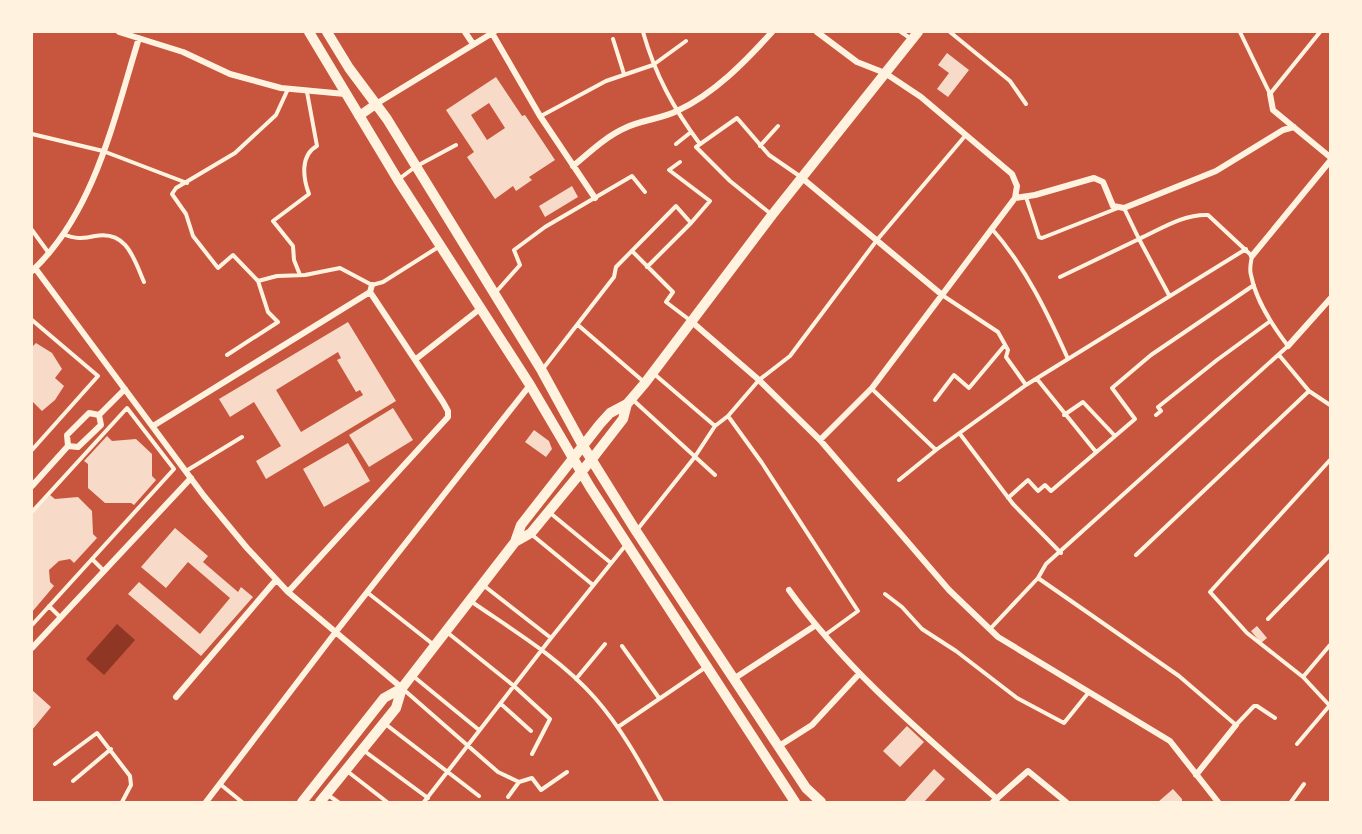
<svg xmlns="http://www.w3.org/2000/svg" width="1362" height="834" viewBox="0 0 1362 834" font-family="Inter,sans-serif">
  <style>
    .water { fill: #8f3625 }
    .building { fill: #f7dbc8; fill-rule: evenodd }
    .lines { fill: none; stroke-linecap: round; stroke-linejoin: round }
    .service { stroke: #fff3e0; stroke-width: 4 }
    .minor { stroke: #fff3e0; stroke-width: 6 }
    .tertiary { stroke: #fff3e0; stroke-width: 9 }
    .secondary { stroke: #fff3e0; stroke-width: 10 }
  </style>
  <rect width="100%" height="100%" fill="#c8553d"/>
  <path class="water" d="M 117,624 L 135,640 L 104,675 L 86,659 Z"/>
  <path class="building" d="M 947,53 L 969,70 L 948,97 L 937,89 L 949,73 L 938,65 Z
    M 496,77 L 522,116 L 525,115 L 555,160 L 529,177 L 532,180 L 516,191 L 513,186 L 495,199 L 467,157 L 474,152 L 446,110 ZM 489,103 L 505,128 L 487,140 L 471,115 Z
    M 572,186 L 578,197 L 545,217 L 539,206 Z
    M 348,322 L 396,401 L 266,479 L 256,461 L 281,446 L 254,402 L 230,417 L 219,399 ZM 338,352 L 341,358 L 337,360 L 356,392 L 360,390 L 363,395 L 301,432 L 276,390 Z
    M 36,343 L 52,353 L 62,369 L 55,378 L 64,386 L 55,400 L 42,411 L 32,401 L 32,347 Z
    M 393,408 L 413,440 L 369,467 L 349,435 Z
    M 534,430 L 549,441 L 552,449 L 546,457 L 525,442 Z
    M 107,436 L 112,441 L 136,439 L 152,454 L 152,476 L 156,480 L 134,505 L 131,503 L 105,503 L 88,488 L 88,464 L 84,461 Z
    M 348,443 L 370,481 L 324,507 L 303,469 Z
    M 50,495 L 55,499 L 78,497 L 92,511 L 93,534 L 97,538 L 74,563 L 70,559 L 59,561 L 49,570 L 50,582 L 54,586 L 32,612 L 32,514 Z
    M 175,528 L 208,556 L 203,562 L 238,592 L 241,587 L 253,597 L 201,656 L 128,594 L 139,582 L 200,634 L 230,598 L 188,562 L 166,588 L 141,567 Z
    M 1257,626 L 1267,638 L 1261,643 L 1251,631 Z
    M 32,690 L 51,707 L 32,730 Z
    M 907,726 L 924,742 L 900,767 L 883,751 Z
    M 934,769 L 945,779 L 924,802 L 904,802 Z
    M 1173,789 L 1182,799 L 1182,802 L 1158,802 Z"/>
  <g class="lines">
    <path class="service" d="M 643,32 C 655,74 673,108 700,144
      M 901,32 L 910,38
      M 950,32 L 1010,81 L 1026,104
      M 1240,32 L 1270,94 L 1320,32
      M 613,39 L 624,74
      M 541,116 L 606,81 L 653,65 L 686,41
      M 32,134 L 103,151 L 187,183
      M 676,144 L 691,132
      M 760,146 L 778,126
      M 399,179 L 415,167 L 456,145
      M 1026,197 L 1039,237 L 1042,238 L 1118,208
      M 771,214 L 730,181 L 696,147 L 737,118 L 769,155 L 801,177
      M 992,229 C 1025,266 1048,314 1068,359
      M 32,230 L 48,252
      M 63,234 C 75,239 83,239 95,236 C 127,230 134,259 144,282
      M 632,251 L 673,292 L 666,302 L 691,321
      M 647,267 L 691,223 L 710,201 L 669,170 L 680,162
      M 300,275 L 294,260 L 293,246 L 273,221 L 309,194 C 303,178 300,155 317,146 L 307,92
      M 1060,277 L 1139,239 L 1124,208
      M 258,281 L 277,276 L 305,275 L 340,268 L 372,285 L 383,282 L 440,246
      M 496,292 L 520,265 L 514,250 L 545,227 L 632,176 L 645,192
      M 32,320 L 98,376 L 32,450
      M 578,325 L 644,382
      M 227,355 L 278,322 L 268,312 L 258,281 L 233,255 L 218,268 L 193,236 L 186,214 L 172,194 L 176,188 L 235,153 L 276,115 L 288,89
      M 1279,355 L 1309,391 L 1330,405
      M 542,370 L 614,277 L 616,267 L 676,206 L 691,223
      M 653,373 L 715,426
      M 1037,379 L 1096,452
      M 1026,385 L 1246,249
      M 872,389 L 936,450
      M 632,399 L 715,475
      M 935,400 L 954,375 L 969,388 L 1005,345
      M 1064,415 L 1083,402 L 1115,436
      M 1156,415 L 1161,411 L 1158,407 L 1217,360 L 1269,322
      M 728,416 L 762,463 L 858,611 L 825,635
      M 960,434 L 1013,504 L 1061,553
      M 1330,460 L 1210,592 L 1247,633 L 1303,677 L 1330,706
      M 186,471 L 242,437
      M 899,480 L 936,450 L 1026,385 L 1006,357 L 1008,350 L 998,332 L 942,295
      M 1008,498 L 1028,480 L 1038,491 L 1045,485 L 1051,491 L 1135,419 L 1112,388 L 1151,355 L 1254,285
      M 32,512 L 127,408 L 174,469 L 32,625
      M 549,512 L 611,563
      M 637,530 L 694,458 L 715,426 L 728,416 L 759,380 L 790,356 L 877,240 L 965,136
      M 531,534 L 593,585
      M 1136,555 L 1309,391
      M 92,559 L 103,570
      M 1038,578 L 1179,676 L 1236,725 L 1254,706 L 1257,706 L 1275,718
      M 483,585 L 551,638
      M 368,593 L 434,645
      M 885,594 L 902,607 L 922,629 L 956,651 L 1017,698 L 1064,723 L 1089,692
      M 472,602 C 514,631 561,659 595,698 C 623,730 642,766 662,802
      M 49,606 L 60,617
      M 1268,619 L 1330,555
      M 990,629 L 1038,578 L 1046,564 L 1288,346 C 1272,325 1256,301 1251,275 C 1249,269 1251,262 1252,256 L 1208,215 C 1183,214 1161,229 1139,239 L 1169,295
      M 448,633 L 514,686 L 550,719 L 532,754
      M 622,646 L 659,698
      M 413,676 L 479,730
      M 1303,677 L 1330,645
      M 576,679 L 605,644
      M 403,689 L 498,772 L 519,782 L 532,778 L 541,790 L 567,772
      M 501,704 L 531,731
      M 384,723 L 479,796
      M 618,727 L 706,667
      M 1297,744 L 1330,705
      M 363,750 L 428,798
      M 55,764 L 97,733 L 130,776 L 131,785 L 122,802
      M 347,771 L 387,802
      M 73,781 L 111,749
      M 220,784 L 242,802
      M 328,795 L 338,802
      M 508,797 L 519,782
      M 424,802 L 551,638 L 625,546
      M 1291,802 L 1304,784"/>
    <path class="minor" d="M 119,32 L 183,52 L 230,74 L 281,88 L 345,94
      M 465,32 L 473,44
      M 817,32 L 857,62 L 885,73 L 921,97 L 1012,174 L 1017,186 L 1015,198 L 872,388 L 820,440
      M 492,33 L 540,116 L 595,198
      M 1270,94 L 1273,110 L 1330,157
      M 376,104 L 494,32
      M 573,166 C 589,153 605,137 625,128 C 641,120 661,119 677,111 C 714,94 746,61 772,32
      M 802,178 L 941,294
      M 1015,198 L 1035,195 L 1094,178 L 1103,182 L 1113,206 L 1124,208 L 1216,171 L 1283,130 L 1294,127
      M 1252,256 L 1330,161
      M 35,268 L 204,496 L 247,548 L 288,592 L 402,688
      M 32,271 C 95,212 114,118 139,38
      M 692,322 L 759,380 L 820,440 L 949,590 L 998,637 L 1170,741 L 1218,802
      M 1288,346 L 1330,299
      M 416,359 L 481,308
      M 99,415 L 125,389
      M 153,426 L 370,292 L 372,285
      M 68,446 L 78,447 L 101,425 L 99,415
      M 32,486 L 68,446 L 67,435 L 89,413 L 99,415
      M 789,590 C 847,671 923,734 997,799
      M 288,592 L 448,417 L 448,411 L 443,402 L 370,292
      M 32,648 L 191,478
      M 735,678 L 816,625
      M 176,697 L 276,580
      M 779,746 L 812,725 L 859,674
      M 1196,775 L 1236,725
      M 206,802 L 335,633 L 530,385
      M 993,802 L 1028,771 L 1066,802"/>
    <path class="tertiary" d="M 359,116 L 376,104"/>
    <path class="secondary" d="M 309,32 L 398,180 L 530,385 L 590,487 L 795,802
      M 327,32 L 349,68 L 387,119 L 542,371 L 583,446 L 636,531 L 806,788 L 821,802
      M 515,542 L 531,533 L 592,459 L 623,419 L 627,404
      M 302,802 L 384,698 L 402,688
      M 320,802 L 396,708 L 402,688 L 515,542 L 521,525 L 600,424 L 610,413 L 627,404 L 645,383 L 772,215 L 918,32"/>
  </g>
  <rect width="1362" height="834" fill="none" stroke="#fff3e0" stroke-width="66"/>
</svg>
